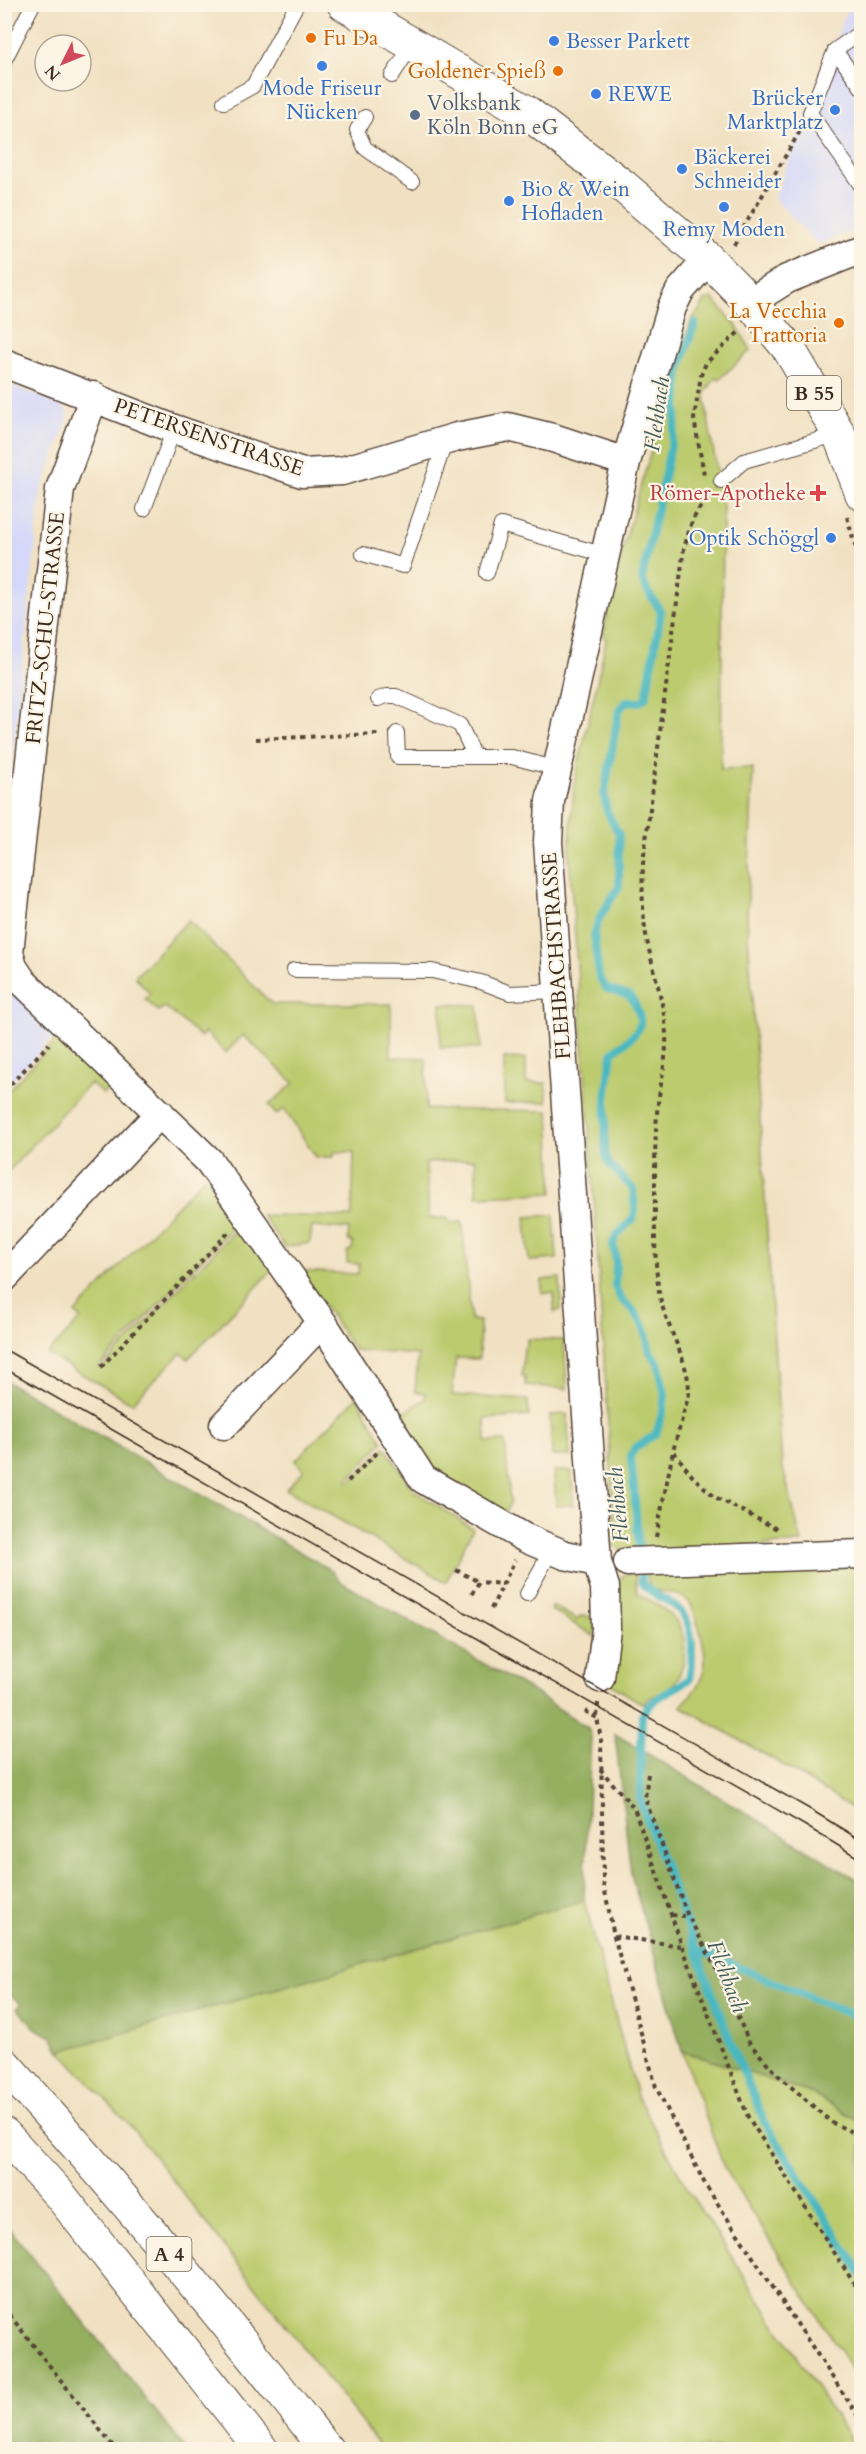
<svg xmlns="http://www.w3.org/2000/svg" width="866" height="2454" viewBox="0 0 866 2454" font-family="Cardo,serif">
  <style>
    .built { fill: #d4d8f9 }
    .green { fill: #bccb6e; stroke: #7c7a46; stroke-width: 1.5 }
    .forest { fill: #95af61; stroke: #686c40; stroke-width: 1.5 }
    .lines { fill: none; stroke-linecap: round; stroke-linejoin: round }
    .stream { stroke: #48b7c0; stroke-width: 8 }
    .lane-casing { stroke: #564537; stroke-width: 16 }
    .street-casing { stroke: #564537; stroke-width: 31 }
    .primary-casing { stroke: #564537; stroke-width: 35 }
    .highway-casing { stroke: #564537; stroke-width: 35 }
    .path { stroke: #564537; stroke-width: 4; stroke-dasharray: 4.5 4.5; stroke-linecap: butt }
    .lane { stroke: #fff; stroke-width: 14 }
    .street { stroke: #fff; stroke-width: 28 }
    .primary { stroke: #fff; stroke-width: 33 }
    .highway { stroke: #fff; stroke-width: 33 }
    .tram { stroke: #3b2a1e; stroke-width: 1.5 }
    .food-dot { fill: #e8710a; stroke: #fcf5e5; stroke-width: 2 }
    .shop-dot { fill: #3f7fe0; stroke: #fcf5e5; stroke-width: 2 }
    .service-dot { fill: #5c6f8a; stroke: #fcf5e5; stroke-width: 2 }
    .health-dot { fill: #e0444e; stroke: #fcf5e5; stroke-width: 2 }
    .labels { text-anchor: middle; stroke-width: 4.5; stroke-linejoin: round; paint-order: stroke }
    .shield { fill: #fcf5e5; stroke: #75675a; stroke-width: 1.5 }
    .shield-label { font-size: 20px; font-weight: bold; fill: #3b2a1e }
    .food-label { font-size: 21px; fill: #c56008; stroke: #fcf5e5; text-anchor: end }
    .shop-label { font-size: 21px; fill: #366cbe; stroke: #fcf5e5; text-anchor: start }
    .service-label { font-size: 21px; fill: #4e5e75; stroke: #fcf5e5; text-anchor: start }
    .street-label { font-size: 21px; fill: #3b2a1e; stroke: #fcf5e5 }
    .health-label { font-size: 21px; fill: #be3a42; stroke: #fcf5e5; text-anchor: end }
    .water-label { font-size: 22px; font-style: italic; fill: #405b57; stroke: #fcf5e5 }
  </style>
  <rect width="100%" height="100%" fill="#fcf5e5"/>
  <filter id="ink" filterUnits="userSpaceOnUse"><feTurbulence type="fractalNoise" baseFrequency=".0167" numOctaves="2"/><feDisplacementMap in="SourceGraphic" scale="12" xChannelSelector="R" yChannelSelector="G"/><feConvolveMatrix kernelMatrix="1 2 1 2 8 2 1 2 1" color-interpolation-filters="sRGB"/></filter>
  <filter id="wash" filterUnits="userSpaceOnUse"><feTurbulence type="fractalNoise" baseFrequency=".008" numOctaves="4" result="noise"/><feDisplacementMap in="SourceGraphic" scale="24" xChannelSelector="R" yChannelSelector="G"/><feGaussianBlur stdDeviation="1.35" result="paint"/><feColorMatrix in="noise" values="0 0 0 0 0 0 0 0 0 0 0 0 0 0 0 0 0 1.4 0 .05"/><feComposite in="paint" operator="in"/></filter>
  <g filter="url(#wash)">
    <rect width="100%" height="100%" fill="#f1e1c2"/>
    <path class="built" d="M 849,5 L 861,23 L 861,228 L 818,244 L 774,198 Z
      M 5,383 L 58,403 L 67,411 L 68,419 L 41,491 L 5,825 Z
      M 4,980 L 58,1032 L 5,1088 L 4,1088 Z"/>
    <path class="green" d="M 712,298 L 736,325 L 751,350 L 719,379 L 716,377 L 705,393 C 708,431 718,468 723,507 L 721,769 L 753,768 L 747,918 L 782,1465 L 802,1543 L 623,1552 L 613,1544 L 606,1524 L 614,1518 L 593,1183 L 569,854 L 574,785 L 606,641 L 603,633 L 620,558 L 646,468 L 691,321 L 706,300 Z
      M 188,920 L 272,1004 L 391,1004 L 391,1057 L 426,1058 L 426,1109 L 549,1111 L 553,1193 L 477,1196 L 475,1159 L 426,1163 L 429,1218 L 448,1218 L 449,1223 L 462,1222 L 471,1320 L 480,1321 L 479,1359 L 456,1358 L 452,1395 L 528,1400 L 529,1416 L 485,1419 L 486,1442 L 505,1441 L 510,1502 L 505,1514 L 430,1469 L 396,1417 L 425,1399 L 425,1393 L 415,1392 L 418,1355 L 354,1350 L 301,1271 L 358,1274 L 359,1264 L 347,1263 L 347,1252 L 352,1249 L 353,1243 L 348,1240 L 349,1229 L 312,1227 L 310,1243 L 285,1247 L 261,1215 L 352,1217 L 354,1152 L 334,1152 L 334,1157 L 316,1157 L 284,1109 L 276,1115 L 269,1105 L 294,1083 L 243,1035 L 226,1053 L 205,1032 L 201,1037 L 165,1007 L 158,1011 L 145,999 L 150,993 L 135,977 Z
      M 441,1004 L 478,1005 L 481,1048 L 440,1047 Z
      M 61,1034 L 113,1084 L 103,1094 L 90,1083 L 5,1175 L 5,1094 Z
      M 504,1058 L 526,1059 L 526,1083 L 546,1083 L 547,1102 L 505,1103 Z
      M 205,1176 L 238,1221 L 99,1367 L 102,1368 L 240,1225 L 272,1271 L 188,1359 L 181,1353 L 132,1403 L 47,1354 L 81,1319 L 75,1313 Z
      M 554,1215 L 557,1259 L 529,1261 L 526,1217 Z
      M 560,1278 L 561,1310 L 554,1312 L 554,1293 L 542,1293 L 542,1280 Z
      M 527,1339 L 564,1340 L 567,1389 L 525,1385 L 525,1377 L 522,1376 L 524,1348 L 527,1346 Z
      M 357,1397 L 383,1442 L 347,1480 L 350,1482 L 385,1447 L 413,1490 L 473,1529 L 446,1582 L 286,1489 L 304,1470 L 295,1461 Z
      M 567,1414 L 570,1456 L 552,1456 L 550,1415 Z
      M 554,1471 L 572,1471 L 573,1505 L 556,1506 Z
      M 861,1562 L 861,1814 L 778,1762 L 681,1706 C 708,1679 710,1661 698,1625 C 696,1619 694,1608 690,1603 C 682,1593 662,1592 650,1589 L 646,1571 Z
      M 635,1572 L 637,1593 C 651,1601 669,1610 678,1624 C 689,1642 686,1676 668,1689 C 662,1693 654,1696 647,1699 L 644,1705 L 612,1685 L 617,1584 L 623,1575 Z
      M 553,1606 L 578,1620 L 581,1616 L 597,1617 L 594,1636 L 551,1610 Z
      M 584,1900 L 637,2096 L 691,2195 L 857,2449 L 382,2449 L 132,2128 L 60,2051 Z
      M 682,2051 L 811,2093 L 847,2114 L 861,2090 L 861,2384 L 725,2170 Z"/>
    <path class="forest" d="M 4,1380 L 331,1570 L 341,1582 L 535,1693 L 588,1728 L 591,1736 L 584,1900 L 60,2051 L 52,2037 L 35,2028 L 17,2008 L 21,2004 L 5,1990 Z
      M 615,1734 L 861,1882 L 861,2122 L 811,2093 L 682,2051 L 631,1874 Z
      M 4,2223 L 5,2223 L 186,2449 L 5,2449 Z"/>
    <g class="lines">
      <path class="stream" d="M 695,323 L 679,371 L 676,422 L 642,578 C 645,592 655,599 661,613 L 646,697 L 640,702 L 627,701 L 619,710 L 604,796 L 607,811 L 619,835 L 619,887 L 600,917 L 594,934 L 599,977 L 607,989 L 630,996 C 652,1028 636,1033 612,1053 L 606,1099 L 605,1150 L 608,1163 L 633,1189 L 635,1211 L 633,1219 L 617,1235 L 613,1243 L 616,1261 L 615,1286 L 620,1298 L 633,1310 L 644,1326 L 650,1352 L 658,1363 L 665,1394 L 663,1411 L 656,1434 L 635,1448 L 631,1455 L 642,1583 C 650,1594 661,1596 672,1604 C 697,1620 693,1654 689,1679 C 673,1691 650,1698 642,1716 L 640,1800 L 731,2043 L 765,2123 L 862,2275
        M 697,1950 L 862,2019"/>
    </g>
  </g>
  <g filter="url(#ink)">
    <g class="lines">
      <defs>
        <path id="lane" d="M 862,31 L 835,50 L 810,113 L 862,187
          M 835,50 L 862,88
          M 4,61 L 33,4
          M 392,76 L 412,45
          M 224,102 L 253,86 L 297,4
          M 365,117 L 357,130 L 365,148 L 412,182
          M 721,481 L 744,461 L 839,434
          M 144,509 L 174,429
          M 363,554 L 403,566 L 446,440
          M 487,573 L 501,525 L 605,555
          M 378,699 L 387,696 L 396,696 L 460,725 L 475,757
          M 397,733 L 398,757 L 512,757 L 558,769
          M 294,970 L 432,971 L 481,982 L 510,993 L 558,991
          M 527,1594 L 552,1549"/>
        <path id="street" d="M 750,302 L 787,279 L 862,249
          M 4,363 L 174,429 L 302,473 L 342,471 L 457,437 L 508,427 L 553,438 L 626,462
          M 94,396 L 60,489 L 9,952 L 13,967 L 23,982 L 209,1161 L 322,1322 L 423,1479 L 525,1538 L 565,1555 L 597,1562
          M 4,1278 L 160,1113
          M 224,1425 L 322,1322
          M 628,1562 L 862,1554
          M 600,1678 L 606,1629 L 605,1587 L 597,1562 L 548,842 L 550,801 L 626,462 L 672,307 L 680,291 L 708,259"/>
        <path id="primary" d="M 344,4 L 525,111 L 623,186 L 708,259 L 750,302 L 789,349 L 839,434 L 862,494"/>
        <path id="highway" d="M 4,2064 C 117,2188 224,2317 327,2450
          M 4,2134 L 60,2195 L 262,2450"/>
      </defs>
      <use href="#lane" class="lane-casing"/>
      <use href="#street" class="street-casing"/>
      <use href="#primary" class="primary-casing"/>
      <use href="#highway" class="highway-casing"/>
      <path class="path" d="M 734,244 L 800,131
        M 704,474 L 694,419 L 701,375 L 706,363 L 740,331
        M 847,517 L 862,569
        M 256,739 L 378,734
        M 4,1091 L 49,1044
        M 101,1367 L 228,1233
        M 674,1452 L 693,1477 L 715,1497 L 779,1530
        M 348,1481 L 377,1453
        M 656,1537 L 673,1451 L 689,1394 C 690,1358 662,1324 658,1285 C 654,1254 655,1221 655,1189 C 655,1161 655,1131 658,1103 C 661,1080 667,1058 666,1035 C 665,1005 654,974 648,945 C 642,918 642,890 643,863 L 684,548 L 692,521 L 708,494
        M 456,1570 L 479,1582
        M 472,1594 L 479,1582 L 503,1584
        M 491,1609 L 515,1560
        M 598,1703 L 597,1718 L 601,1739 L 603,1881 L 614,1936 L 656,2087 L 706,2186 L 862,2422
        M 585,1711 L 597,1718
        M 600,1769 L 634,1808 L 682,1946 L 748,2117 L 862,2296
        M 648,1774 L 645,1798 L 687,1914 L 715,1966 L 750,2044 L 779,2076 L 831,2122 L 862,2137
        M 672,1915 L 684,1916
        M 614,1936 L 681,1946
        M 4,2308 L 116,2450"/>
      <use href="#lane" class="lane"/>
      <use href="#street" class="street"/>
      <use href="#primary" class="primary"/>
      <use href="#highway" class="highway"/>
      <path class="tram" d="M 4,1349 L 813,1811 L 862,1841
        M 4,1368 L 804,1825 L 862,1860"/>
    </g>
  </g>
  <g class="food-dot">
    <circle cx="311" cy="38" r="6"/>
    <circle cx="558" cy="71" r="6"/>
    <circle cx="839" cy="323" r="6"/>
  </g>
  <g class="shop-dot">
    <circle cx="554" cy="41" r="6"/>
    <circle cx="322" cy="66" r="6"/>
    <circle cx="596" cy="94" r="6"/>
    <circle cx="835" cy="110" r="6"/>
    <circle cx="682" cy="169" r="6"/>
    <circle cx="509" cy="201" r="6"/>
    <circle cx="724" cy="207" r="6"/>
    <circle cx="831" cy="538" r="6"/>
  </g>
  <circle class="service-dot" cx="415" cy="115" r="6"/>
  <path class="health-dot" d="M815 484h6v6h6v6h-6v6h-6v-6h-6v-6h6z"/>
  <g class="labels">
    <g class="shield">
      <rect x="787" y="376" width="54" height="34" rx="4.5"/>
      <rect x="146.5" y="2237" width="45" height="34" rx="4.5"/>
    </g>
    <g class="shield-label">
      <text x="814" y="400">B 55</text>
      <text x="169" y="2261">A 4</text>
    </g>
    <g class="food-label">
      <text x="323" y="45" text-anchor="start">Fu Da</text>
      <text x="546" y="78">Goldener Spieß</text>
      <text x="827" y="318">La Vecchia<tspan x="827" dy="24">Trattoria</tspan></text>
    </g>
    <g class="shop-label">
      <text x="566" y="48">Besser Parkett</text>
      <text x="322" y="95" text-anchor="middle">Mode Friseur<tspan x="322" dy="24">Nücken</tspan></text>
      <text x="608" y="101">REWE</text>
      <text x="823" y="105" text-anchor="end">Brücker<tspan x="823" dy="24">Marktplatz</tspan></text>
      <text x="694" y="164">Bäckerei<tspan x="694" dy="24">Schneider</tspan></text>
      <text x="521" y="196">Bio &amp; Wein<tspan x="521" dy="24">Hofladen</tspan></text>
      <text x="724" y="236" text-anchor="middle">Remy Moden</text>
      <text x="819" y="545" text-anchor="end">Optik Schöggl</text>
    </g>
    <g class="service-label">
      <text x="427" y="110">Volksbank<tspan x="427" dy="24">Köln Bonn eG</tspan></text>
    </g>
    <g class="street-label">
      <text transform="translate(209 437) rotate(19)" y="7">PETERSENSTRASSE</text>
      <text transform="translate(45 628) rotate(-84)" y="7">FRITZ-SCHU-STRASSE</text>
      <text transform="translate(556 956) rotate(-94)" y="7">FLEHBACHSTRASSE</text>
    </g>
    <g class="health-label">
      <text x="806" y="500">Römer-Apotheke</text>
    </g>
    <g class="water-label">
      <text transform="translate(656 414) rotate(-82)" y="8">Flehbach</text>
      <text transform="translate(617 1505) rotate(-95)" y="8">Flehbach</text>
      <text transform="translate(728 1976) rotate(69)" y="8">Flehbach</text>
    </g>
  </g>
  <rect width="866" height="2454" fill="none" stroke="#fcf5e5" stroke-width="24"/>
  <g transform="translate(63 63) rotate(227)"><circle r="28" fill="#fcf5e5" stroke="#afa495" stroke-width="1.5"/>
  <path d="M0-4.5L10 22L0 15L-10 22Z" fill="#d1495b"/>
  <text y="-9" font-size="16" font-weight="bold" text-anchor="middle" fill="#3b2a1e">N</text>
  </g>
</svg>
